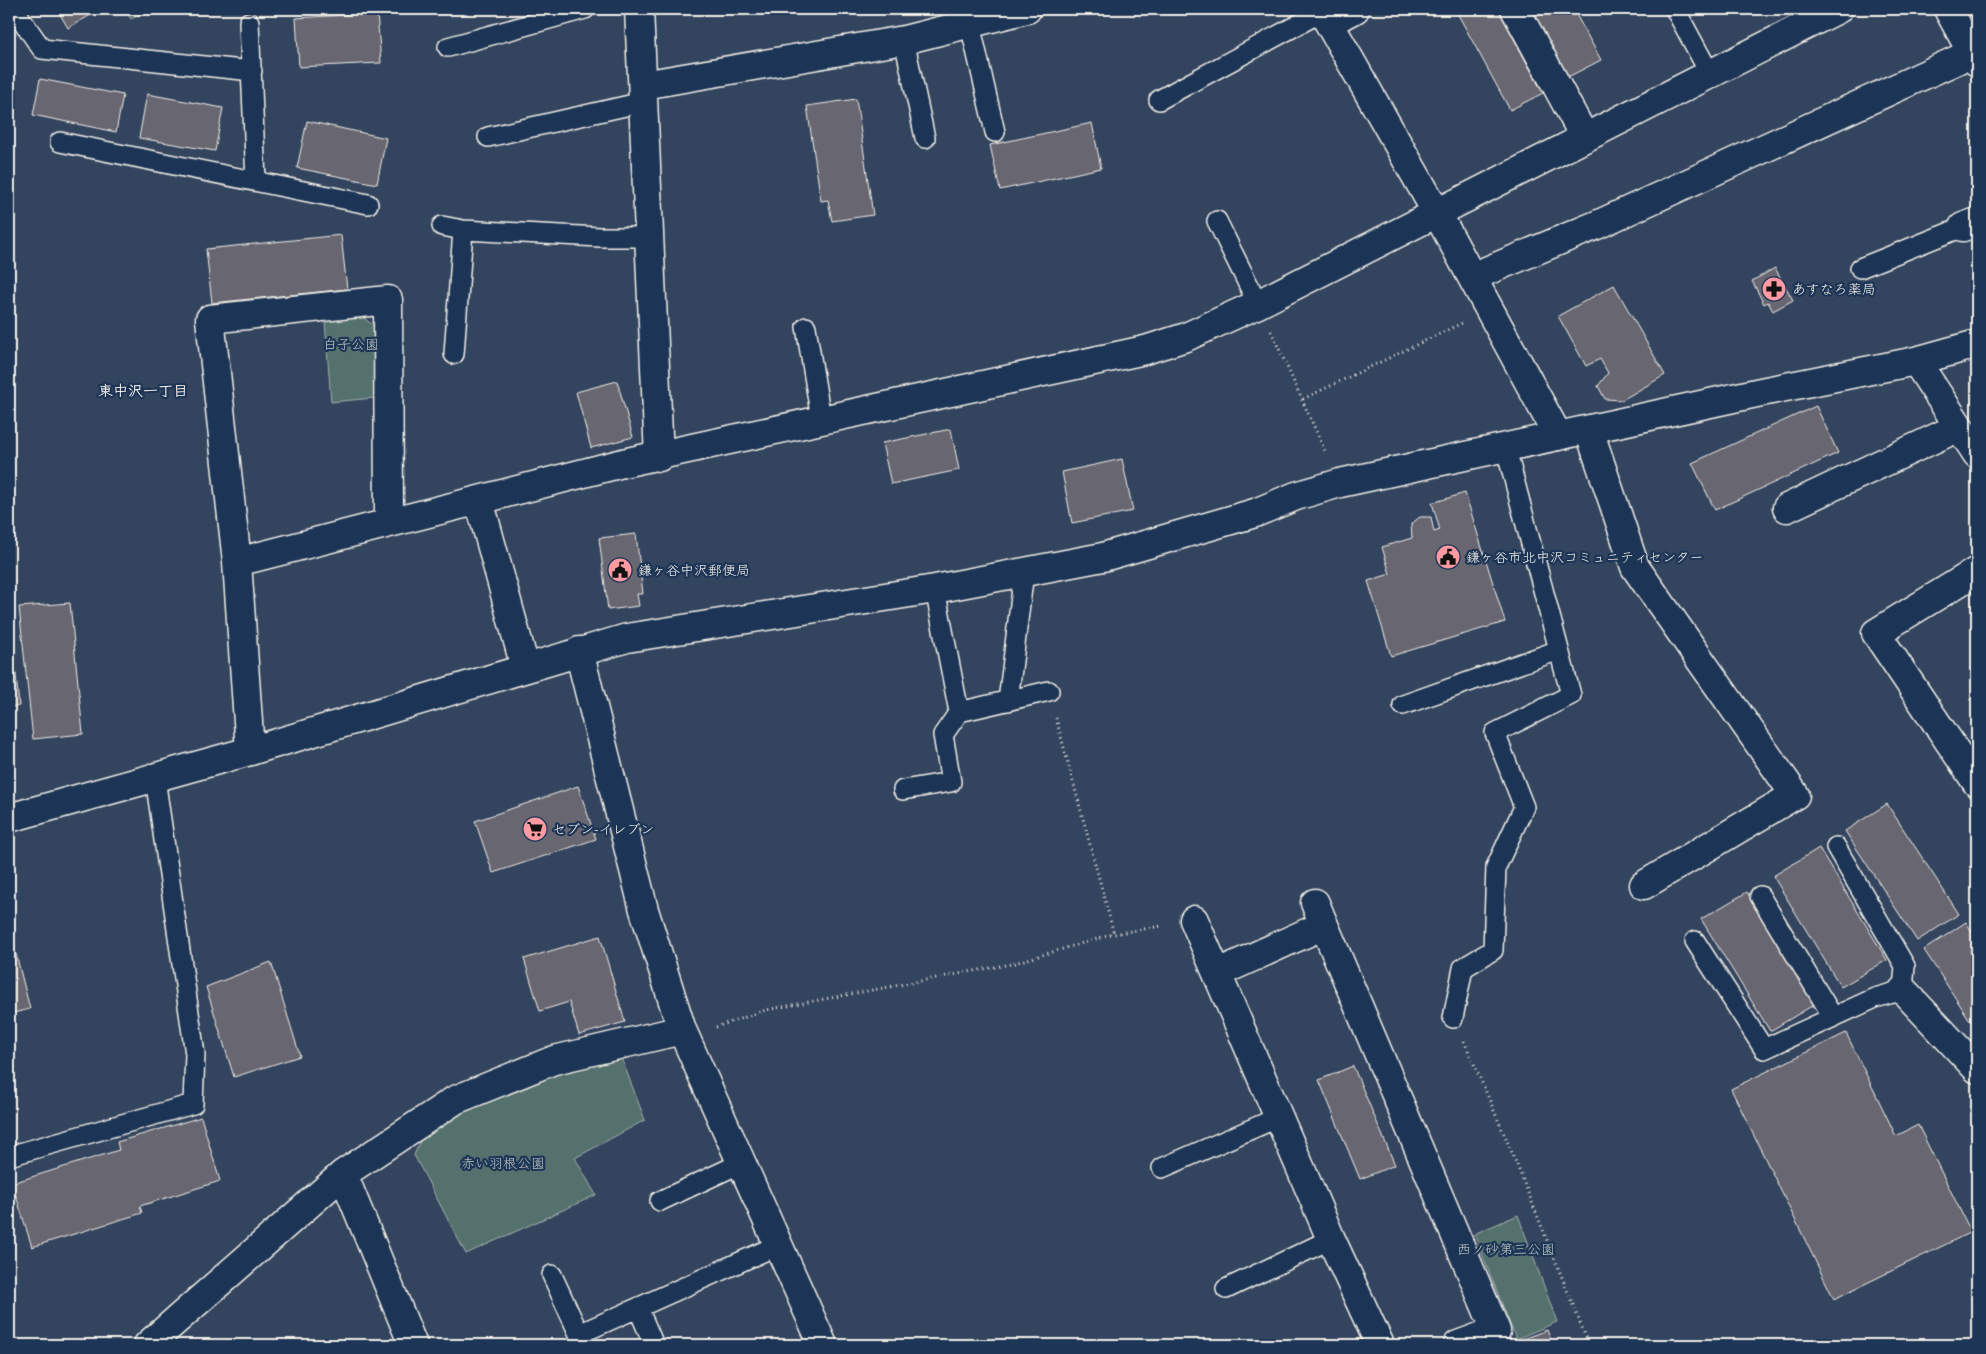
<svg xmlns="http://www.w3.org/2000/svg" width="1986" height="1354" viewBox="0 0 1986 1354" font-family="'Architects Daughter','Klee One',sans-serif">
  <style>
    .green { fill: #55716e; stroke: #a4b1ab }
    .building { fill: #676671; stroke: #f4f1e8 }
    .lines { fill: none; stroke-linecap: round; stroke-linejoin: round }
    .lane-casing { stroke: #f4f1e8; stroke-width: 22 }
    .street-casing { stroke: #f4f1e8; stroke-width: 31 }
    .secondary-casing { stroke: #f4f1e8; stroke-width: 31 }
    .path { stroke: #f4f1e8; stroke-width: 3; stroke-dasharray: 1 4; stroke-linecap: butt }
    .lane { stroke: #1d3557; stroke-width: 19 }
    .street { stroke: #1d3557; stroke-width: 28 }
    .secondary { stroke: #1d3557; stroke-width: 28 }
    .labels { text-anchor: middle; stroke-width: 4.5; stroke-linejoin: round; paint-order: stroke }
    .poi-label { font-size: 14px; fill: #f4f1e8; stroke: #1d3557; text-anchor: start }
    .park-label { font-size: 14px; fill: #bcc4bd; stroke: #1d3557 }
    .neighbourhood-label { font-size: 15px; font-weight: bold; fill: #f4f1e8; stroke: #1d3557 }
  </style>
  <rect width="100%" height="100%" fill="#33445f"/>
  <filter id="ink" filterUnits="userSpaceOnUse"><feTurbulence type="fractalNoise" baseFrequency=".02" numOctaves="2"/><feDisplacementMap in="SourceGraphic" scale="10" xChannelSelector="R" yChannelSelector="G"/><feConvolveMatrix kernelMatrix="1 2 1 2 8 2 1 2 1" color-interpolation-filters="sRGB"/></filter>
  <g filter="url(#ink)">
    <path class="green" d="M 124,9 L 143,9 L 144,13 L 131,19 Z
      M 363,317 L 376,328 L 374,398 L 331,402 L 325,321 Z
      M 621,1057 L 645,1120 L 575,1158 L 596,1195 L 466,1254 L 414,1155 L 421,1139 L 470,1105 L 547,1072 Z
      M 1518,1215 L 1557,1322 L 1516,1339 L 1474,1234 Z"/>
    <path class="building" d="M 57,9 L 101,9 L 68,28 Z
      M 1455,9 L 1498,9 L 1543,93 L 1510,110 Z
      M 1531,9 L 1573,9 L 1601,60 L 1568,77 Z
      M 377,13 L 381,63 L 299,67 L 296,18 Z
      M 40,79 L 123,95 L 116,132 L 33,115 Z
      M 147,94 L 223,108 L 215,151 L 139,138 Z
      M 856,99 L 873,215 L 832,221 L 828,200 L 821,201 L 807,106 Z
      M 307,121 L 386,138 L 377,184 L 297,168 Z
      M 1092,123 L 1101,168 L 1000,190 L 990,145 Z
      M 341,235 L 347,289 L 212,303 L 206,249 Z
      M 1775,268 L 1793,300 L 1773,311 L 1768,302 L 1764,304 L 1752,281 Z
      M 1614,285 L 1665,375 L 1622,400 L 1605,399 L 1598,386 L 1608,373 L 1600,359 L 1586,366 L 1558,316 Z
      M 617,381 L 633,437 L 591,448 L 576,392 Z
      M 1816,406 L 1838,453 L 1715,510 L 1692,463 Z
      M 951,429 L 959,470 L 891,484 L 882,443 Z
      M 1122,459 L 1133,511 L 1072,523 L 1062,472 Z
      M 1465,493 L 1505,622 L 1391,656 L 1368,581 L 1390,574 L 1382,547 L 1412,538 L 1411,524 L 1420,517 L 1431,517 L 1434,532 L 1440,530 L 1432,503 Z
      M 636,534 L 643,594 L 637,594 L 639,606 L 608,610 L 599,538 Z
      M 70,603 L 83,734 L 33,739 L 19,607 Z
      M 9,635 L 12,635 L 19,706 L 9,707 Z
      M 578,786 L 596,839 L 493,873 L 475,821 Z
      M 1887,804 L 1959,914 L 1917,941 L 1845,831 Z
      M 1819,848 L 1887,960 L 1841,987 L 1773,876 Z
      M 1747,892 L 1815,1004 L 1770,1031 L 1701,919 Z
      M 1966,922 L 1977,940 L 1977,1031 L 1924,950 Z
      M 600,936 L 625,1022 L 579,1035 L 569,1002 L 540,1011 L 524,959 Z
      M 16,954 L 30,1009 L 9,1014 L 9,956 Z
      M 271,962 L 300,1056 L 234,1077 L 206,987 Z
      M 1846,1033 L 1896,1136 L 1918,1125 L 1971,1232 L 1834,1299 L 1731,1089 Z
      M 1353,1066 L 1395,1165 L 1360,1179 L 1319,1080 Z
      M 201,1117 L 220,1181 L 140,1206 L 142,1213 L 32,1247 L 12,1183 L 119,1150 L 117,1142 Z
      M 1547,1330 L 1553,1345 L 1506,1345 Z"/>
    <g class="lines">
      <defs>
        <path id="lane" d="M 14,9 L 42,49 L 252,71
          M 1675,9 L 1710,74
          M 249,22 L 256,181
          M 970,24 L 995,132
          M 904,40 L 925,138
          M 448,47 L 585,9
          M 1159,100 L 1323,11
          M 488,137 L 643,102
          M 60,142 L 368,204
          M 1217,221 L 1258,304
          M 442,226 L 463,230 L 600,237 L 649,237
          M 1860,268 L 1963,227
          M 806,327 L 821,419
          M 454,354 L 463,230
          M 1008,701 L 1024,572
          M 1403,705 L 1559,650 L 1506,449
          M 959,712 L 1049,691
          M 903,790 L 951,782 L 943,735 L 959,712 L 935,589
          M 1760,896 L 1833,1017
          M 1695,941 L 1764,1049 L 1875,998 L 1903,990 L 1905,966 L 1836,847
          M 1453,1018 L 1463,968 L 1493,950 L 1496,867 L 1524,807 L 1495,733 L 1571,695 L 1559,650
          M 9,1156 L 193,1104 L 195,1054 L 155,778
          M 1162,1168 L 1279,1117
          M 660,1201 L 741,1163
          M 552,1275 L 579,1334 L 778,1245
          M 1226,1289 L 1331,1239
          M 638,1308 L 654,1345"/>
        <path id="street" d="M 639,9 L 659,457
          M 1321,9 L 1437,213 L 1558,436
          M 1515,9 L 1585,138
          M 1948,9 L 1977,62
          M 1329,23 L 1355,9
          M 643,85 L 904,40 L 1027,9
          M 1963,227 L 1977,222
          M 1472,277 L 1599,224 L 1972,53
          M 1916,361 L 1977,454
          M 1589,430 L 1635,567 L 1795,795 L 1644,885
          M 479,500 L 525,667
          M 1787,508 L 1959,427
          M 237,562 L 623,463 L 1145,350 L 1186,337 L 1258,304 L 1838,9
          M 1977,571 L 1876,633 L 1977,783
          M 579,651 L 644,910 L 682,1030 L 823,1345
          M 250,751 L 237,562 L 210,319 L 388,300 L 389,523
          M 1315,903 L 1324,925
          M 1194,920 L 1331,1239 L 1380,1345
          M 1218,973 L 1324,925 L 1496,1331 L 1458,1345
          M 1903,990 L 1977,1069
          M 343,1174 L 413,1345
          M 148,1345 L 343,1174 L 455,1100 L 554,1060 L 682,1030"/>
        <path id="secondary" d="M 9,818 L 250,751 L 627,638 L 935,589 L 1103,557 L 1255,513 L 1296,496 L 1340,483 L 1761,392 L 1916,361 L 1977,344"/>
      </defs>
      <use href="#lane" class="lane-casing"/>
      <use href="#street" class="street-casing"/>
      <use href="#secondary" class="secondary-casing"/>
      <path class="path" d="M 1271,331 L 1326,453
        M 1303,399 L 1462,323
        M 1056,718 L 1114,934
        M 716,1027 L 766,1010 L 1011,964 L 1114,934 L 1162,926
        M 1464,1041 L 1511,1150 L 1589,1345"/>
      <use href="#lane" class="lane"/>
      <use href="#street" class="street"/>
      <use href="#secondary" class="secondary"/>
    </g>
  </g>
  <defs>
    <symbol id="pharmacy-disc" viewBox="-11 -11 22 22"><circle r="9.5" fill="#ff9aa2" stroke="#1d3557"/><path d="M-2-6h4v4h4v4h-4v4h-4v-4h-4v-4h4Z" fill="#111"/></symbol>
    <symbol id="civic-disc" viewBox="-11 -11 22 22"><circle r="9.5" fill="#ff9aa2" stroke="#1d3557"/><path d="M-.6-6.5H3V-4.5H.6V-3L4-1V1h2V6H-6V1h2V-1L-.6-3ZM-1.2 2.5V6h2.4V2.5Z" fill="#111"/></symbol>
    <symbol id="supermarket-disc" viewBox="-11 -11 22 22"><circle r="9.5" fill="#ff9aa2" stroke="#1d3557"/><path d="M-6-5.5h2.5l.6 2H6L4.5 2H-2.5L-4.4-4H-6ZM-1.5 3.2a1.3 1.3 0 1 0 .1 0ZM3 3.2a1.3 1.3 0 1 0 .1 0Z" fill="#111"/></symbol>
  </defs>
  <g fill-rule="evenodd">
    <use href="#pharmacy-disc" x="1760" y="275" width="28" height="28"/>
    <use href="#civic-disc" x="1434" y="543" width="28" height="28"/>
    <use href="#civic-disc" x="606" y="556" width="28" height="28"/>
    <use href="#supermarket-disc" x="521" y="815" width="28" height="28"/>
  </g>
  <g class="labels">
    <g class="poi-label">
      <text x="1792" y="294">あすなろ薬局</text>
      <text x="1466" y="562">鎌ヶ谷市北中沢コミュニティセンター</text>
      <text x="638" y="575">鎌ヶ谷中沢郵便局</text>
      <text x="552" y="834">セブン-イレブン</text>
    </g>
    <g class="park-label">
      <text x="351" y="349">白子公園</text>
      <text x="503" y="1168">赤い羽根公園</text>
      <text x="1506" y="1254">西ノ砂第三公園</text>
    </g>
    <g class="neighbourhood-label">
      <text x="143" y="396">東中沢一丁目</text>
    </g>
  </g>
  <rect width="1986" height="1354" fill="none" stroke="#1d3557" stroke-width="30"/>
  <rect x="15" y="15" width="1956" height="1324" fill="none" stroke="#f4f1e8" stroke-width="2" filter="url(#ink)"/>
</svg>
